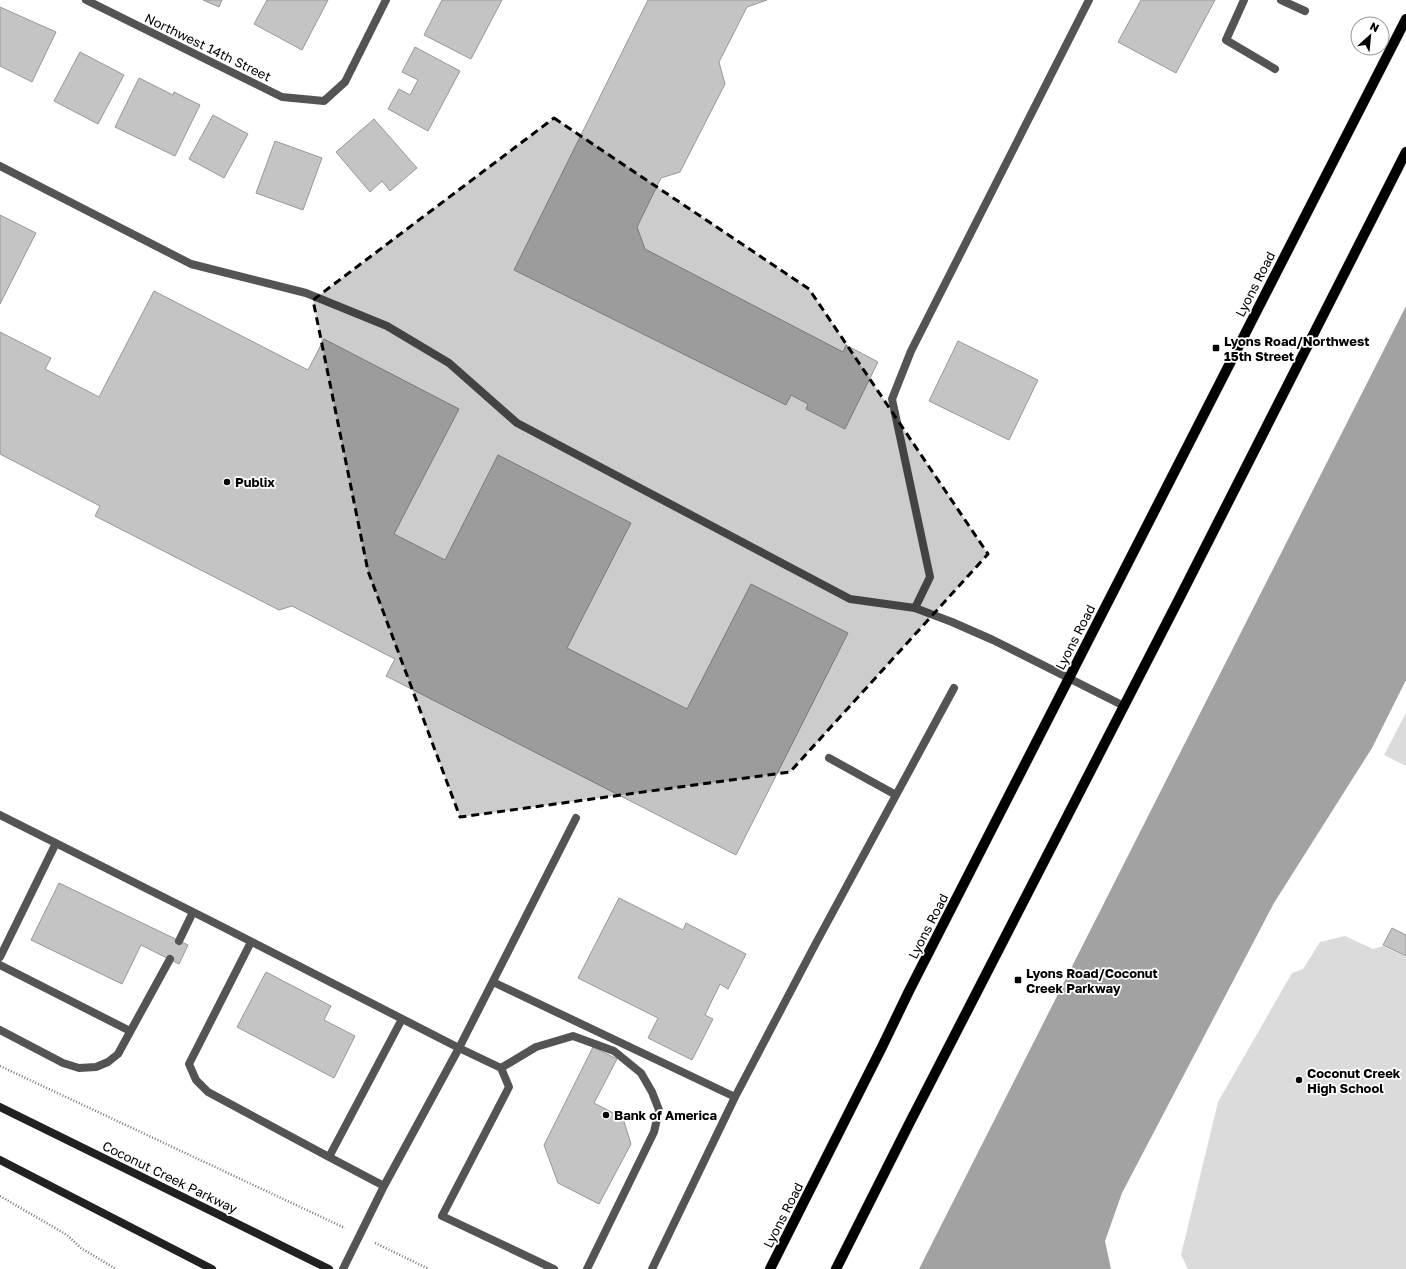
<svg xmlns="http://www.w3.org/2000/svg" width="1406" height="1269" viewBox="0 0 1406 1269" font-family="'Golos Text',sans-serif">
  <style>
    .green { fill: #dbdbdb }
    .water { fill: #a2a2a2 }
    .building { fill: #c4c4c4; stroke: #989898 }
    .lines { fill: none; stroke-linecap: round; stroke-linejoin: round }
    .primary-casing { stroke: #dbdbdb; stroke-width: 11 }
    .path { stroke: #767676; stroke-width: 2.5; stroke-dasharray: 1 2; stroke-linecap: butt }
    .lane { stroke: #545454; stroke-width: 8 }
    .street { stroke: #545454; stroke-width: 8 }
    .secondary { stroke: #212121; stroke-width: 8 }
    .primary { stroke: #000; stroke-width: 10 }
    .marked { fill: #000; fill-opacity: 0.2; stroke: #000; stroke-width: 3; stroke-dasharray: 8 5; stroke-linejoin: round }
    .poi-dot { fill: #000; stroke: #fff; stroke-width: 1.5 }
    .labels { text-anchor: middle; stroke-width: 3.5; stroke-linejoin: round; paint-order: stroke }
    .street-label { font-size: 13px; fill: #000; stroke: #fff }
    .poi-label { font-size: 13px; font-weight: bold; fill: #000; stroke: #fff; text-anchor: start }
  </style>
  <rect width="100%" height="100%" fill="#fff"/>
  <path class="green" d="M 1406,713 L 1406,766 L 1384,755 Z
    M 1345,936 L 1373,949 L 1383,946 L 1406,957 L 1406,1269 L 1188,1269 L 1181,1255 L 1218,1102 L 1292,973 L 1303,969 L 1320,942 Z"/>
  <path class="water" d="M 1406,306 L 1406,680 L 1372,748 L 1274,903 L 1122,1193 L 1105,1241 L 1111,1269 L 919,1269 Z"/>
  <path class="building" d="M 203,0 L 222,0 L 219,7 Z
    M 267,0 L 328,0 L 302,50 L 254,24 Z
    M 442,0 L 502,0 L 471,59 L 424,35 Z
    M 648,0 L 767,0 L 747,7 L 719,62 L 725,84 L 680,172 L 661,178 L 637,227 L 645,249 L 843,352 L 846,345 L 878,362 L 845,429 L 806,409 L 808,404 L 791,395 L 786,405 L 514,270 Z
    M 1141,0 L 1215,0 L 1176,73 L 1118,42 Z
    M 0,7 L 56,32 L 32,82 L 0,66 Z
    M 415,47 L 460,71 L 428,131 L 388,109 L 399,89 L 410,95 L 418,80 L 402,72 Z
    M 80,52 L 124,75 L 98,124 L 54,101 Z
    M 139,78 L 173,95 L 174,92 L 200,105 L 175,156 L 115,127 Z
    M 213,115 L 248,134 L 224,178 L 189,159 Z
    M 374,119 L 417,168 L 390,191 L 382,181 L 370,192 L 336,152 Z
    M 275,141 L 322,158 L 303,210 L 256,193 Z
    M 0,215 L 36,233 L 0,304 Z
    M 154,291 L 308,370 L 324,339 L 459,409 L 394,534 L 445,560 L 498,455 L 631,523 L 567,648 L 687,709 L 751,584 L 848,633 L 736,855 L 386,676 L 395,659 L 292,606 L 279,610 L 95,516 L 100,506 L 0,454 L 0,332 L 51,358 L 45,369 L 99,397 Z
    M 958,341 L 1038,380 L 1009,440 L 929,401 Z
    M 59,883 L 188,945 L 179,964 L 141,945 L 122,984 L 31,940 Z
    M 619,898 L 683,930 L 686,923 L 746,954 L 728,989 L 720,984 L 705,1015 L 713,1019 L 692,1060 L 648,1038 L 658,1018 L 578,978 Z
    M 1392,928 L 1406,935 L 1406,956 L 1383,945 Z
    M 266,972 L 331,1006 L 324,1020 L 355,1036 L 334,1078 L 237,1027 Z
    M 593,1047 L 617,1059 L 594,1103 L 623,1118 L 631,1144 L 599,1204 L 558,1183 L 544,1145 Z"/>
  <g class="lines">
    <defs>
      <path id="primary" d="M 770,1269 L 882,1047 L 909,991 L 1406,19
        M 836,1269 L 909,1124 L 1180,597 L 1406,152"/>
    </defs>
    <use href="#primary" class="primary-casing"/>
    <path class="path" d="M 0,1066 L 345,1228
      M 0,1196 L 67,1235 L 81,1248 L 116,1269
      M 375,1243 L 429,1269"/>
    <path class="lane" d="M 1244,0 L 1226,40 L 1275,69
      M 1281,0 L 1305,11
      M 0,166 L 191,264 L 306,293 L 387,326 L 449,363 L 517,423 L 850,599 L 915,608 L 952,622 L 993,640 L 1124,706
      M 915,608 L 930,577 L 892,399 L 911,351 L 1089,0
      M 829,758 L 896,795
      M 0,815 L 211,921 L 459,1048 L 501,1068 L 509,1087 L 442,1216 L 554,1269
      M 179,941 L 193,912
      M 251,942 L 189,1064 L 196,1080 L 208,1092 L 329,1157 L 402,1019
      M 0,957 L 56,843
      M 0,965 L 130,1031
      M 493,982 L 735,1097 L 816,943 L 954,688
      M 0,1030 L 63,1063 L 79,1068 L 96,1067 L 108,1062 L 118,1054 L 170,959
      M 501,1068 L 536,1047 L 573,1036 L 614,1051 L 641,1073 L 652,1092 L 659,1110 L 654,1132 L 587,1269
      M 329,1157 L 384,1186
      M 343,1269 L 384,1186 L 459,1048 L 576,818
      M 652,1269 L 735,1097"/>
    <path class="street" d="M 86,0 L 282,97 L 324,101 L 345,82 L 386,0"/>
    <path class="secondary" d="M 0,1107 L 329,1269
      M 0,1160 L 212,1269"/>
    <use href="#primary" class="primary"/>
  </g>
  <path class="marked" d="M 554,118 L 809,289 L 988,554 L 790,772 L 460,817 L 368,571 L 313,300 Z"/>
  <g class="poi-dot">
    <rect x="1212" y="344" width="8" height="8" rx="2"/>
    <circle cx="227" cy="482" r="4"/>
    <rect x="1014" y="976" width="8" height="8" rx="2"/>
    <circle cx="1299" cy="1080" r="4"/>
    <circle cx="606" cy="1115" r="4"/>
  </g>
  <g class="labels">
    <g class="street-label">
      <text transform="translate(208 47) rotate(26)" y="5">Northwest 14th Street</text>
      <text transform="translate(1255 284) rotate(-63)" y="5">Lyons Road</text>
      <text transform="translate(1075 637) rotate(-63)" y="5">Lyons Road</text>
      <text transform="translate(928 926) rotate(-63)" y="5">Lyons Road</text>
      <text transform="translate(170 1177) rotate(26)" y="5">Coconut Creek Parkway</text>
      <text transform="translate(783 1215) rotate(-63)" y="5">Lyons Road</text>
    </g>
    <g class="poi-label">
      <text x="1224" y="346">Lyons Road/Northwest<tspan x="1224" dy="15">15th Street</tspan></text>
      <text x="235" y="487">Publix</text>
      <text x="1026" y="978">Lyons Road/Coconut<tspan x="1026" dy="15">Creek Parkway</tspan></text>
      <text x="1307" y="1078">Coconut Creek<tspan x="1307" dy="15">High School</tspan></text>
      <text x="614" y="1120">Bank of America</text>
    </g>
  </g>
  <g transform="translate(1370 36) rotate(27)"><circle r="19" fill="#ffffff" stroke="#999999"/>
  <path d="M0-3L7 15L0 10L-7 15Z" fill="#000000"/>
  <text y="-6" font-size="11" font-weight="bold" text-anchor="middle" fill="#000000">N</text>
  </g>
</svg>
